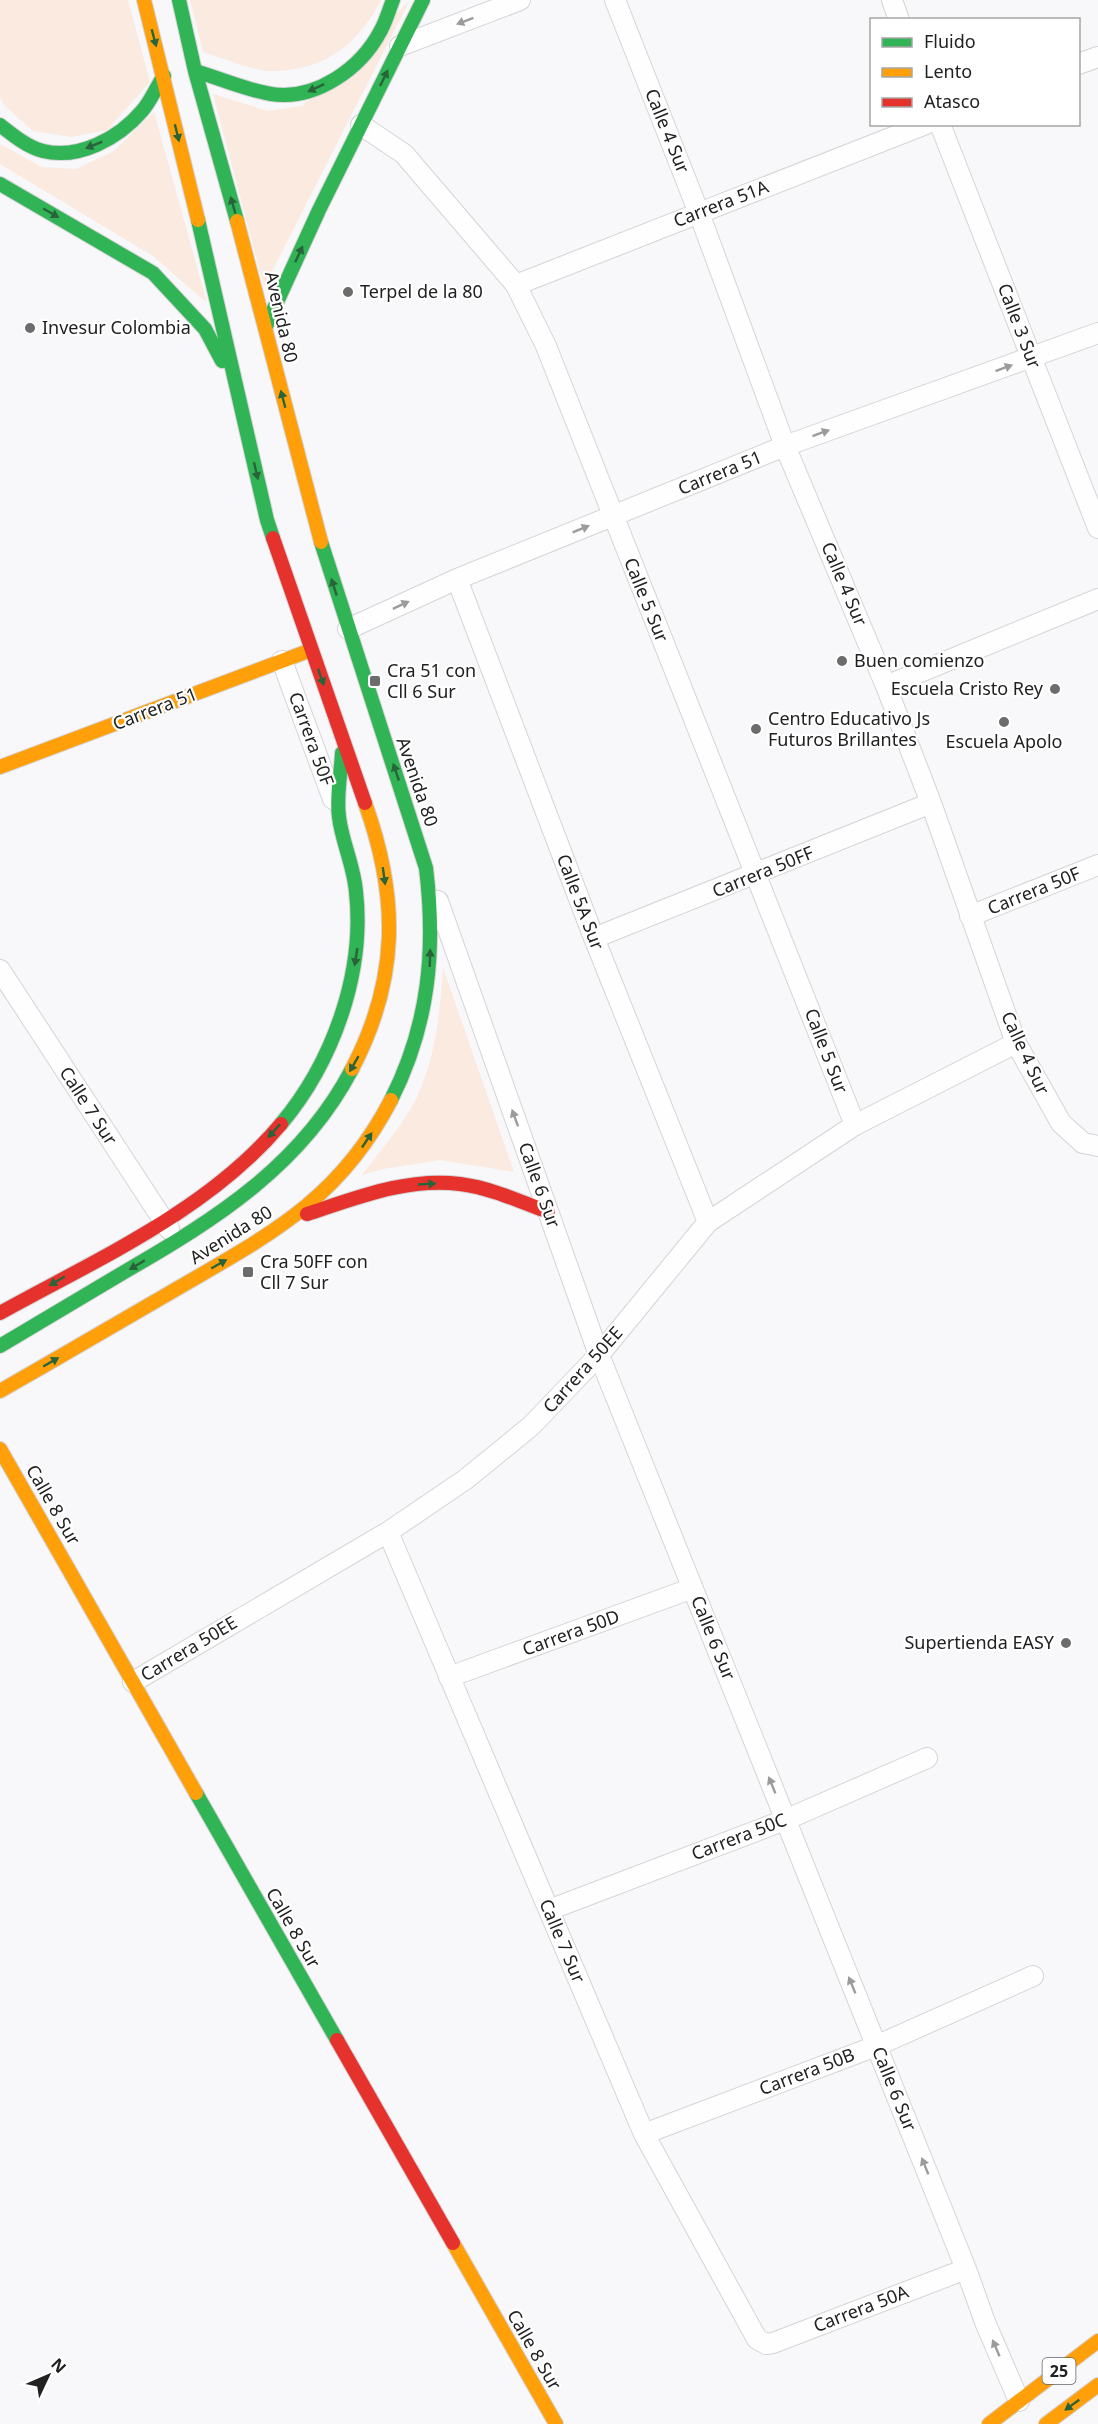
<svg xmlns="http://www.w3.org/2000/svg" width="1098" height="2424" viewBox="0 0 1098 2424" font-family="'Noto Sans',sans-serif">
  <style>
    .green { fill: #faeae0 }
    .lines { fill: none; stroke-linecap: round; stroke-linejoin: round }
    .street-casing { stroke: #d5d4d6; stroke-width: 22 }
    .fast-casing { stroke: #d5d4d6; stroke-width: 16 }
    .slow-casing { stroke: #d5d4d6; stroke-width: 16 }
    .jam-casing { stroke: #d5d4d6; stroke-width: 16 }
    .street { stroke: #fefefe; stroke-width: 20 }
    .fast { stroke: #30b455; stroke-width: 14 }
    .slow { stroke: #ff9f0a; stroke-width: 14 }
    .jam { stroke: #e5322d; stroke-width: 14 }
    .oneway { fill: #9b9b9b }
    .oneway2 { fill: #286339 }
    .poi-dot { fill: #6c6c6d; stroke: #fff; stroke-width: 2 }
    .labels { text-anchor: middle; stroke-width: 4.5; stroke-linejoin: round; paint-order: stroke }
    .shield { fill: #fff; stroke: #646464; stroke-width: 1.5 }
    .shield-label { font-size: 16px; font-weight: bold; fill: #212122 }
    .street-label { font-size: 18px; fill: #212122; stroke: #fff }
    .poi-label { font-size: 18px; fill: #212122; stroke: #fff; text-anchor: start }
  </style>
  <rect width="100%" height="100%" fill="#f8f7f9"/>
  <path class="green" d="M 0,0 L 128,0 L 150,82 L 107,130 L 71,137 L 33,131 L 5,106 L 0,98 Z
    M 190,0 L 381,0 C 358,45 322,72 270,71 C 254,71 220,57 203,52 Z
    M 410,0 L 264,287 L 213,94 L 268,111 L 302,106 Z
    M 154,112 L 207,303 L 153,256 L 0,164 L 0,144 L 42,167 L 76,169 L 114,151 Z
    M 443,968 L 514,1172 L 440,1160 L 383,1169 L 362,1175 C 381,1150 404,1124 418,1095 C 436,1055 440,1011 443,968 Z"/>
  <g class="lines">
    <defs>
      <path id="street" d="M 615,0 L 699,213 L 785,446 L 886,686 L 931,803 L 1016,1043 L 1061,1123 L 1083,1143 L 1098,1146
        M 892,0 L 899,20
        M 400,46 L 520,0
        M 1078,64 L 1098,57
        M 940,124 L 1098,528
        M 361,125 L 404,154 L 516,285 L 546,346 L 855,1125
        M 516,285 L 926,124
        M 457,579 L 594,938 L 708,1222
        M 348,629 L 457,579 L 785,446 L 1098,333
        M 282,661 L 333,799
        M 886,686 L 1098,599
        M 438,901 L 599,1355 L 966,2269 L 985,2322 L 1019,2401
        M 970,916 L 1098,865
        M 594,938 L 931,803
        M 0,970 L 169,1229
        M 388,1532 L 644,2134 L 757,2339 L 766,2344 L 773,2343 L 966,2269
        M 449,1677 L 693,1588
        M 133,1682 L 388,1532 L 466,1479 L 531,1426 L 599,1355 L 708,1222 L 855,1125 L 1016,1043
        M 549,1910 L 785,1820 L 927,1758
        M 644,2134 L 876,2046 L 1033,1976"/>
      <path id="fast" d="M 179,0 L 195,71 L 237,221
        M 195,71 C 219,78 246,90 271,94 C 315,101 361,69 381,30 C 386,21 389,10 393,0
        M 0,125 C 13,135 27,147 43,151 C 79,160 119,138 142,111 C 151,101 156,87 164,76
        M 0,184 L 153,273 L 205,329 L 222,361
        M 198,220 L 267,520 L 273,538
        M 266,326 L 319,210 L 423,0
        M 321,542 L 426,868 C 436,950 429,1025 391,1100
        M 281,1124 C 333,1062 365,973 356,892 C 354,866 342,842 339,817 C 336,796 341,774 342,753
        M 0,1346 C 42,1321 84,1296 126,1271 C 216,1219 302,1165 352,1069
        M 196,1793 L 337,2040"/>
      <path id="slow" d="M 144,0 L 198,220
        M 237,221 L 321,542
        M 0,767 L 311,650
        M 352,1069 C 399,979 399,898 365,803
        M 0,1391 C 58,1358 116,1324 173,1291 C 267,1236 339,1201 391,1100
        M 0,1449 L 196,1793
        M 453,2243 L 556,2424
        M 989,2424 L 1098,2341
        M 1046,2424 L 1098,2385"/>
      <path id="jam" d="M 273,538 L 365,803
        M 307,1214 C 356,1198 408,1177 460,1184 C 491,1188 519,1201 548,1212
        M 0,1313 C 97,1259 208,1211 281,1124
        M 337,2040 L 453,2243"/>
    </defs>
    <use href="#street" class="street-casing"/>
    <use href="#fast" class="fast-casing"/>
    <use href="#slow" class="slow-casing"/>
    <use href="#jam" class="jam-casing"/>
    <use href="#street" class="street"/>
    <use href="#fast" class="fast"/>
    <use href="#slow" class="slow"/>
    <use href="#jam" class="jam"/>
  </g>
  <defs><path id="oneway-solid" d="M-6-.8H1V-3.2L6.5 0L1 3.2V.8H-6Z" transform="scale(1.5)"/></defs>
  <g class="oneway">
    <use href="#oneway-solid" transform="translate(465 21) rotate(159)"/>
    <use href="#oneway-solid" transform="translate(1004 368) rotate(-20)"/>
    <use href="#oneway-solid" transform="translate(821 433) rotate(-20)"/>
    <use href="#oneway-solid" transform="translate(581 529) rotate(-22)"/>
    <use href="#oneway-solid" transform="translate(401 605) rotate(-25)"/>
    <use href="#oneway-solid" transform="translate(515 1118) rotate(-110)"/>
    <use href="#oneway-solid" transform="translate(772 1785) rotate(-112)"/>
    <use href="#oneway-solid" transform="translate(852 1985) rotate(-112)"/>
    <use href="#oneway-solid" transform="translate(925 2166) rotate(-112)"/>
    <use href="#oneway-solid" transform="translate(996 2348) rotate(-113)"/>
  </g>
  <g class="oneway2">
    <use href="#oneway-solid" transform="translate(154 38) rotate(75)"/>
    <use href="#oneway-solid" transform="translate(384 78) rotate(-64)"/>
    <use href="#oneway-solid" transform="translate(316 88) rotate(155)"/>
    <use href="#oneway-solid" transform="translate(177 133) rotate(76)"/>
    <use href="#oneway-solid" transform="translate(94 145) rotate(158)"/>
    <use href="#oneway-solid" transform="translate(233 205) rotate(-106)"/>
    <use href="#oneway-solid" transform="translate(51 213) rotate(30)"/>
    <use href="#oneway-solid" transform="translate(299 254) rotate(-65)"/>
    <use href="#oneway-solid" transform="translate(283 399) rotate(-105)"/>
    <use href="#oneway-solid" transform="translate(256 471) rotate(77)"/>
    <use href="#oneway-solid" transform="translate(334 587) rotate(-108)"/>
    <use href="#oneway-solid" transform="translate(321 677) rotate(70)"/>
    <use href="#oneway-solid" transform="translate(396 772) rotate(-109)"/>
    <use href="#oneway-solid" transform="translate(384 876) rotate(82)"/>
    <use href="#oneway-solid" transform="translate(356 957) rotate(99)"/>
    <use href="#oneway-solid" transform="translate(430 958) rotate(-88)"/>
    <use href="#oneway-solid" transform="translate(354 1064) rotate(120)"/>
    <use href="#oneway-solid" transform="translate(274 1131) rotate(132)"/>
    <use href="#oneway-solid" transform="translate(367 1140) rotate(-56)"/>
    <use href="#oneway-solid" transform="translate(427 1184) rotate(-3)"/>
    <use href="#oneway-solid" transform="translate(219 1264) rotate(-30)"/>
    <use href="#oneway-solid" transform="translate(137 1265) rotate(149)"/>
    <use href="#oneway-solid" transform="translate(57 1281) rotate(150)"/>
    <use href="#oneway-solid" transform="translate(51 1362) rotate(-30)"/>
    <use href="#oneway-solid" transform="translate(1072 2405) rotate(144)"/>
  </g>
  <g class="poi-dot">
    <circle cx="348" cy="292" r="6"/>
    <circle cx="30" cy="328" r="6"/>
    <circle cx="842" cy="661" r="6"/>
    <rect x="369" y="675" width="12" height="12" rx="3"/>
    <circle cx="1055" cy="689" r="6"/>
    <circle cx="1004" cy="722" r="6"/>
    <circle cx="756" cy="729" r="6"/>
    <rect x="242" y="1266" width="12" height="12" rx="3"/>
    <circle cx="1066" cy="1643" r="6"/>
  </g>
  <g class="labels">
    <rect class="shield" x="1042.5" y="2358" width="33" height="26" rx="4.5"/>
    <g class="shield-label">
      <text x="1059" y="2377">25</text>
    </g>
    <g class="street-label">
      <text transform="translate(667 131) rotate(68)" y="6">Calle 4 Sur</text>
      <text transform="translate(721 204) rotate(-21)" y="6">Carrera 51A</text>
      <text transform="translate(281 317) rotate(77)" y="6">Avenida 80</text>
      <text transform="translate(1019 326) rotate(69)" y="6">Calle 3 Sur</text>
      <text transform="translate(720 473) rotate(-22)" y="6">Carrera 51</text>
      <text transform="translate(844 584) rotate(67)" y="6">Calle 4 Sur</text>
      <text transform="translate(646 600) rotate(68)" y="6">Calle 5 Sur</text>
      <text transform="translate(155 709) rotate(-21)" y="6">Carrera 51</text>
      <text transform="translate(311 739) rotate(70)" y="6">Carrera 50F</text>
      <text transform="translate(417 782) rotate(71)" y="6">Avenida 80</text>
      <text transform="translate(763 872) rotate(-22)" y="6">Carrera 50FF</text>
      <text transform="translate(1034 891) rotate(-22)" y="6">Carrera 50F</text>
      <text transform="translate(580 902) rotate(69)" y="6">Calle 5A Sur</text>
      <text transform="translate(826 1051) rotate(69)" y="6">Calle 5 Sur</text>
      <text transform="translate(1025 1053) rotate(65)" y="6">Calle 4 Sur</text>
      <text transform="translate(88 1106) rotate(57)" y="6">Calle 7 Sur</text>
      <text transform="translate(539 1185) rotate(70)" y="6">Calle 6 Sur</text>
      <text transform="translate(231 1235) rotate(-32)" y="6">Avenida 80</text>
      <text transform="translate(583 1370) rotate(-48)" y="6">Carrera 50EE</text>
      <text transform="translate(53 1505) rotate(60)" y="6">Calle 8 Sur</text>
      <text transform="translate(571 1633) rotate(-20)" y="6">Carrera 50D</text>
      <text transform="translate(713 1638) rotate(68)" y="6">Calle 6 Sur</text>
      <text transform="translate(189 1649) rotate(-31)" y="6">Carrera 50EE</text>
      <text transform="translate(739 1837) rotate(-21)" y="6">Carrera 50C</text>
      <text transform="translate(293 1928) rotate(60)" y="6">Calle 8 Sur</text>
      <text transform="translate(562 1941) rotate(67)" y="6">Calle 7 Sur</text>
      <text transform="translate(807 2072) rotate(-21)" y="6">Carrera 50B</text>
      <text transform="translate(894 2089) rotate(68)" y="6">Calle 6 Sur</text>
      <text transform="translate(861 2309) rotate(-21)" y="6">Carrera 50A</text>
      <text transform="translate(534 2350) rotate(60)" y="6">Calle 8 Sur</text>
    </g>
    <g class="poi-label">
      <text x="360" y="298">Terpel de la 80</text>
      <text x="42" y="334">Invesur Colombia</text>
      <text x="854" y="667">Buen comienzo</text>
      <text x="387" y="677">Cra 51 con<tspan x="387" dy="21">Cll 6 Sur</tspan></text>
      <text x="1043" y="695" text-anchor="end">Escuela Cristo Rey</text>
      <text x="768" y="725">Centro Educativo Js<tspan x="768" dy="21">Futuros Brillantes</tspan></text>
      <text x="1004" y="748" text-anchor="middle">Escuela Apolo</text>
      <text x="260" y="1268">Cra 50FF con<tspan x="260" dy="21">Cll 7 Sur</tspan></text>
      <text x="1054" y="1649" text-anchor="end">Supertienda EASY</text>
    </g>
  </g>
  <rect x="870" y="18" width="210" height="108" fill="#ffffff" stroke="#a6a6a7" stroke-width="1.5"/>
  <rect x="882" y="38" width="30" height="9" fill="#30b455" stroke="#a6a6a7" stroke-width="1.5"/>
  <text x="924" y="48" font-size="18" fill="#212122">Fluido</text>
  <rect x="882" y="68" width="30" height="9" fill="#ff9f0a" stroke="#a6a6a7" stroke-width="1.5"/>
  <text x="924" y="78" font-size="18" fill="#212122">Lento</text>
  <rect x="882" y="98" width="30" height="9" fill="#e5322d" stroke="#a6a6a7" stroke-width="1.5"/>
  <text x="924" y="108" font-size="18" fill="#212122">Atasco</text>
  <g transform="translate(48 2376) rotate(46)" stroke="#ffffff" stroke-width="4.5" paint-order="stroke">
  <path d="M0-4.5L10 22L0 15L-10 22Z" fill="#212122"/>
  <text y="-9" font-size="16" font-weight="bold" text-anchor="middle" fill="#212122">N</text>
  </g>
</svg>
